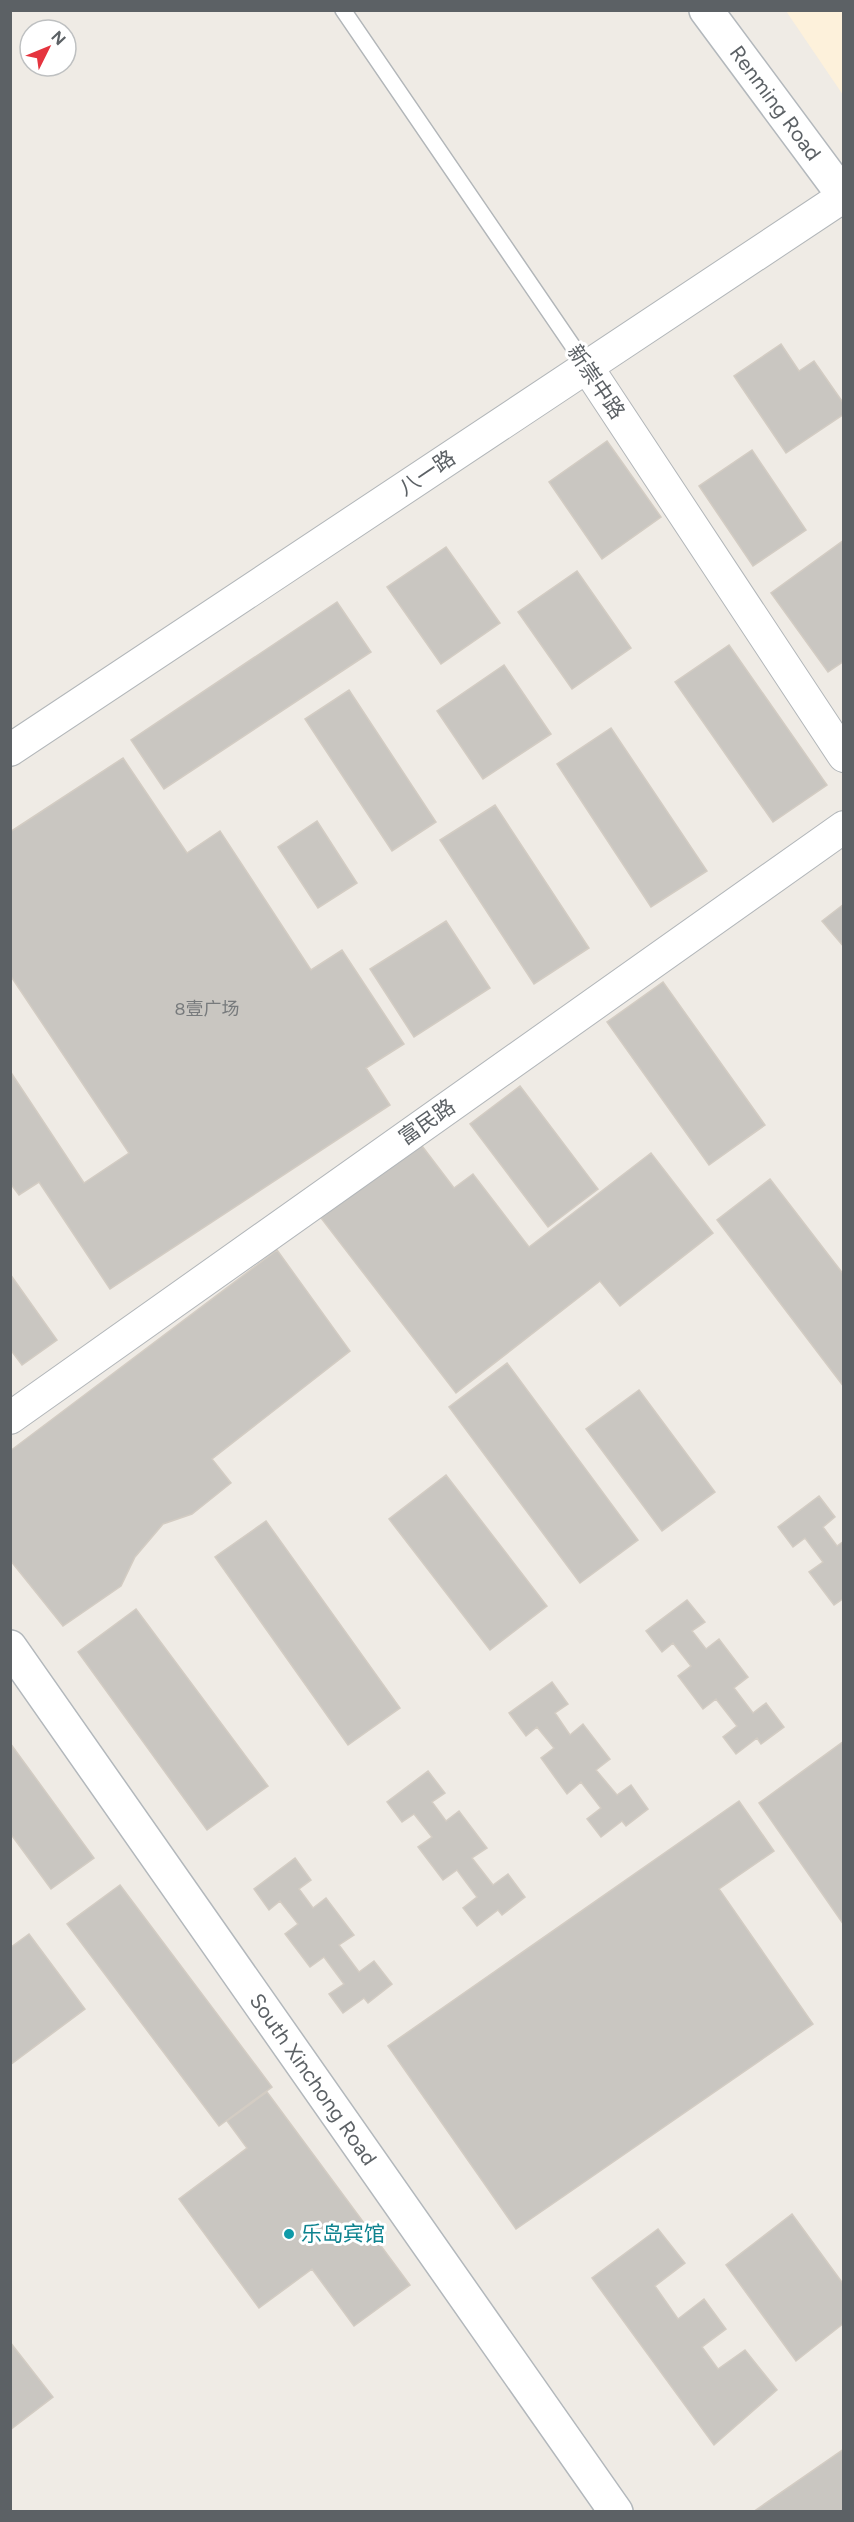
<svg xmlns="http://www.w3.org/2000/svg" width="854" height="2522" viewBox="0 0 854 2522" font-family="Figtree,'Noto Sans SC',sans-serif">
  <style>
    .commercial { fill: #fdf1db }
    .building { fill: #c9c6c1; stroke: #d3ccc3; stroke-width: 1.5 }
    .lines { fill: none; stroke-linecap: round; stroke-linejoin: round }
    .lane-casing { stroke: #b2b6b9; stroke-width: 18 }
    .street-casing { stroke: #b2b6b9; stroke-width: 34 }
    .secondary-casing { stroke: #b3b8bc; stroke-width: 36 }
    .lane { stroke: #fff; stroke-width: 15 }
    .street { stroke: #fff; stroke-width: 32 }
    .secondary { stroke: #fff; stroke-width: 33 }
    .culture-dot { fill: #0f9aa8; stroke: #fff; stroke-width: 2 }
    .labels { text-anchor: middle; stroke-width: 6; stroke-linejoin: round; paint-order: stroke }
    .number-label { font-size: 18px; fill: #777a7c }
    .street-label { font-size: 21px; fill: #5c6165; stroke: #fff }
    .culture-label { font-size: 21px; fill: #0d838f; stroke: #fff; text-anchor: start }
  </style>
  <rect width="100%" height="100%" fill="#efebe5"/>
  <path class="commercial" d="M 786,11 L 843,11 L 843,95 Z"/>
  <path class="building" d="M 781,344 L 799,371 L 814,361 L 844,404 L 844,414 L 786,453 L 734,376 Z
    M 607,441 L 661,517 L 602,559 L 549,482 Z
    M 752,450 L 806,530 L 753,566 L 699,486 Z
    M 844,540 L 844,661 L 828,672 L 771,593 Z
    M 446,547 L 500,623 L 441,664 L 387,587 Z
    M 577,571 L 631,648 L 572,689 L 518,612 Z
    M 337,602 L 371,652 L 164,789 L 131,740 Z
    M 729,645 L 827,785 L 773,822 L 675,682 Z
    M 504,665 L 551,734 L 483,779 L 437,711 Z
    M 349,690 L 436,822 L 392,851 L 305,719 Z
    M 611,728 L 707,871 L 651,907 L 557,764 Z
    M 123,758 L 187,853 L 220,831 L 311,970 L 342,950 L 404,1044 L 366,1068 L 390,1105 L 110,1289 L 39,1182 L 19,1195 L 10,1183 L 10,1071 L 84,1183 L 129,1153 L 10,975 L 10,832 Z
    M 495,805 L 589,948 L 534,984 L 440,840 Z
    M 317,821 L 357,883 L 318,908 L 278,847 Z
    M 844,904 L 844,947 L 822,921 Z
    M 446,921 L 490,988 L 414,1037 L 370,969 Z
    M 663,982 L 765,1125 L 709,1165 L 607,1022 Z
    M 520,1086 L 598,1189 L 548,1227 L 470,1124 Z
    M 419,1142 L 454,1188 L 473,1174 L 529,1247 L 651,1153 L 713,1233 L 620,1306 L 600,1281 L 456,1393 L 321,1218 Z
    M 770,1179 L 844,1275 L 844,1387 L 717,1220 Z
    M 277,1250 L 350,1351 L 212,1459 L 231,1483 L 192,1514 L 163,1524 L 135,1557 L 121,1586 L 63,1626 L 10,1560 L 10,1451 Z
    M 10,1274 L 57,1340 L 22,1365 L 10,1349 Z
    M 507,1363 L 638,1540 L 580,1583 L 449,1407 Z
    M 639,1390 L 715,1492 L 662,1531 L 586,1429 Z
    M 446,1475 L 547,1606 L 490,1650 L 389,1519 Z
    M 819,1496 L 835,1517 L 823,1527 L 837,1546 L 844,1541 L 844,1598 L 834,1605 L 809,1572 L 823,1562 L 805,1538 L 793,1547 L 778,1527 Z
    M 266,1521 L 400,1708 L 348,1745 L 215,1557 Z
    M 687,1600 L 705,1622 L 692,1631 L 706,1649 L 719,1639 L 748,1677 L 734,1688 L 753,1713 L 766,1703 L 784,1727 L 761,1744 L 757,1738 L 736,1754 L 723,1737 L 737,1726 L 716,1699 L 703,1709 L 678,1676 L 691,1666 L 673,1643 L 662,1652 L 646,1631 Z
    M 136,1609 L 268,1786 L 207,1830 L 78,1652 Z
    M 552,1682 L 568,1704 L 555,1713 L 570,1735 L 583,1724 L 610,1759 L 596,1770 L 617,1795 L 631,1785 L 648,1809 L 626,1826 L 622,1821 L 601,1837 L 587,1819 L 601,1808 L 581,1782 L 567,1794 L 541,1758 L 554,1748 L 537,1727 L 526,1736 L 509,1713 Z
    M 844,1741 L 844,1925 L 759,1803 Z
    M 10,1743 L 94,1858 L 51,1889 L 10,1833 Z
    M 428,1771 L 445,1793 L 432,1802 L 446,1821 L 459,1811 L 487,1848 L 472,1858 L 493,1885 L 508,1874 L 525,1897 L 502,1915 L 498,1910 L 477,1926 L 463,1908 L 477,1897 L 457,1870 L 443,1880 L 418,1847 L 432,1837 L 414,1814 L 402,1822 L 387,1802 Z
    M 739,1801 L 774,1851 L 719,1889 L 813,2024 L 516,2229 L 388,2046 Z
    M 295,1858 L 311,1880 L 299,1889 L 313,1908 L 326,1898 L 354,1935 L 339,1945 L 359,1972 L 374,1961 L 392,1984 L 368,2003 L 364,1998 L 343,2013 L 329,1994 L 344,1984 L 324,1957 L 310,1967 L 285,1934 L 298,1924 L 280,1901 L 269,1910 L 254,1889 Z
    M 120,1885 L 272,2087 L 219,2126 L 67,1924 Z
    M 29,1934 L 85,2009 L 10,2065 L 10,1948 Z
    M 267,2092 L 410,2285 L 354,2326 L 312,2269 L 259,2308 L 179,2199 L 247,2148 L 227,2121 Z
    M 792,2214 L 844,2285 L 844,2323 L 796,2361 L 726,2265 Z
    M 658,2229 L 685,2263 L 655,2286 L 678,2319 L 704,2299 L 726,2329 L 702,2347 L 718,2369 L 745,2350 L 777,2390 L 714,2445 L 592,2278 Z
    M 10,2342 L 53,2397 L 10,2430 Z
    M 844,2449 L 844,2512 L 753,2512 Z"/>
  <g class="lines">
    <defs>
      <path id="lane" d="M 343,10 L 587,367"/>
      <path id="street" d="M 587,367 L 844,756
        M 10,750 L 844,196
        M 10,1418 L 844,827"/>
      <g id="secondary">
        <path id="s1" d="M 706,10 L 844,196"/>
        <path id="s2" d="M 10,1647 L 616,2512"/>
      </g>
    </defs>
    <use href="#lane" class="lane-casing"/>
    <use href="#street" class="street-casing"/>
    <use href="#secondary" class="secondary-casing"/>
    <use href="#lane" class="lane"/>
    <use href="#street" class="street"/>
    <use href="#secondary" class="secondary"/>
  </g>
  <circle class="culture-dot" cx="289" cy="2234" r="6"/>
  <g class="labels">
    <g class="number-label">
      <text x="207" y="1015">8壹广场</text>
    </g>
    <g class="street-label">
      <text dy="7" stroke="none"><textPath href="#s1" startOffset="116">Renming Road</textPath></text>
      <text transform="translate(596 382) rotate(56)" y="7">新崇中路</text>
      <text transform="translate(427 473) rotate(-34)" y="7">八一路</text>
      <text transform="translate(427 1122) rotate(-35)" y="7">富民路</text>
      <text dy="7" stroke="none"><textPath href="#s2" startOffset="528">South Xinchong Road</textPath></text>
    </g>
    <g class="culture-label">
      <text x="301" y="2241">乐岛宾馆</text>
    </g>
  </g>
  <rect width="854" height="2522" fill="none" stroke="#5c6165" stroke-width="24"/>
  <g transform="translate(48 48) rotate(47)"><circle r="28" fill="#ffffff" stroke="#bec0c1" stroke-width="1.5"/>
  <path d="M0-4.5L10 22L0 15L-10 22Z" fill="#e5343e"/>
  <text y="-9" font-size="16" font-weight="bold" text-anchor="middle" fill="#5c6165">N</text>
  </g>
</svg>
